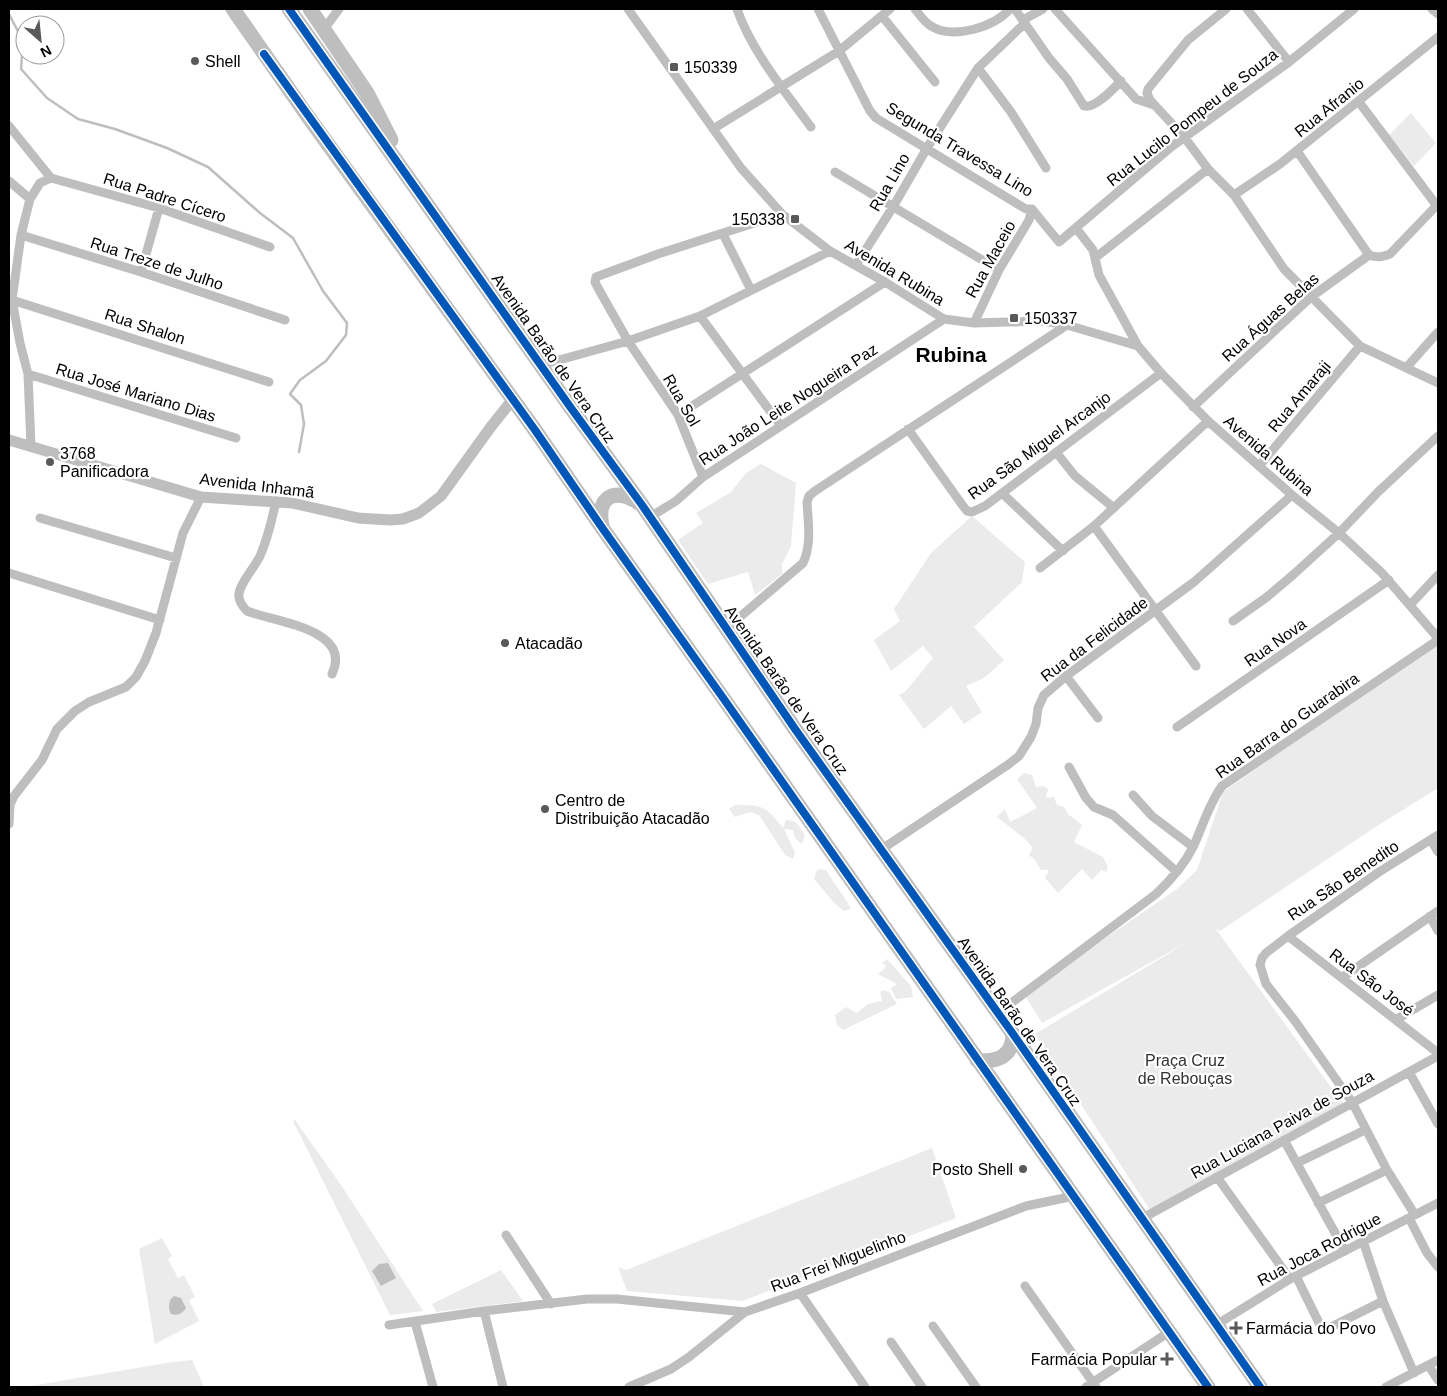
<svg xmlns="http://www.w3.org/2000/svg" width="1447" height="1396" viewBox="0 0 1447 1396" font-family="Helvetica,sans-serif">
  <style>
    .green { fill: #ebebeb }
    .water { fill: #bebebe }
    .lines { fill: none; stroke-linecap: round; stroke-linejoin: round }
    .stream { stroke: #bebebe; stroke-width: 2.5 }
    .minor { stroke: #bebebe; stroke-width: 9 }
    .tertiary { stroke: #bebebe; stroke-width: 11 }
    .trunk { stroke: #bebebe; stroke-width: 15 }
    .cycleway-casing { stroke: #fff; stroke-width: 11 }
    .cycleway { stroke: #0057b8; stroke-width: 8 }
    .poi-dot { fill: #595959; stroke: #fff; stroke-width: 2 }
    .labels { text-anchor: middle; stroke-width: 4.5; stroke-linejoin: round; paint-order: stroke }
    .poi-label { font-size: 16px; fill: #000; stroke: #fff; text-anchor: start }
    .street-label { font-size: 16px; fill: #000; stroke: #fff }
    .park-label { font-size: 16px; fill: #323232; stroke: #fff }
    .district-label { font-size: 21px; font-weight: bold; fill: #000; stroke: #fff }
  </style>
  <rect width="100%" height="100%" fill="#fff"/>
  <path class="green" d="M 1411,113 L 1436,143 L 1414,166 L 1389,135 Z
    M 761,464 L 796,483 L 791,546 L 782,564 L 782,574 L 755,595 L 748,572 L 708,584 L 678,540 L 703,523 L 696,513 L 731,492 L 746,473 Z
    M 972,516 L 1025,562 L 1022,582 L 974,627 L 1004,660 L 984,678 L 966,686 L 982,712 L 964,724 L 951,706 L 924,729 L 899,695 L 905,692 L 933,658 L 923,646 L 891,671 L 874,640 L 900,621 L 894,609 L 931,553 Z
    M 1436,644 L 1438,647 L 1438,788 L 1377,826 L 1220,931 L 1215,928 L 1344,1105 L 1150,1210 L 1035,1034 L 1191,940 L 1042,1023 L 1024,994 L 1177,889 L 1197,870 L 1223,792 Z
    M 1024,773 L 1032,775 L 1036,787 L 1043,786 L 1048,789 L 1046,798 L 1054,797 L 1057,805 L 1064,807 L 1068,814 L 1082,825 L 1074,842 L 1103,857 L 1108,867 L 1106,872 L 1101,870 L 1092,880 L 1082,869 L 1058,893 L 1045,878 L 1049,870 L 1041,870 L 1035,860 L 1029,855 L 1033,848 L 1025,839 L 997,817 L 1005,809 L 1010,822 L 1037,808 L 1017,779 Z
    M 735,805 C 764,805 765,806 783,828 L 786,820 C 797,819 800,828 805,835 L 802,844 L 795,838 L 793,830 L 784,829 L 795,853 L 793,859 L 785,855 L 759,815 L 750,812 L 735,817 L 729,809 Z
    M 819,869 L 826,870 C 834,884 844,895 851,909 L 844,911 L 835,904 L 814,879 L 816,872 Z
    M 887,959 L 911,986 L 913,997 L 896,999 L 891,988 L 897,984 L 878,974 L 884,969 L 886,965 L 882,963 Z
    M 884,990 L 889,992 L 897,1004 L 843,1030 L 837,1025 L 835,1015 L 846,1007 L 857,1013 L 868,1004 L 882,1001 L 880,992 Z
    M 295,1120 L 341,1185 L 423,1311 L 390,1315 L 293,1121 Z
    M 932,1148 L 956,1218 L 743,1301 L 627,1291 L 618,1267 L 626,1270 Z
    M 162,1238 L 172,1256 L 168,1259 L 178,1278 L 184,1275 L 195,1297 L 189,1300 L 199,1321 L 155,1344 L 139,1249 Z
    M 501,1270 L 523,1301 L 436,1312 L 432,1304 Z
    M 192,1360 L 204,1387 L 25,1387 L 172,1362 Z"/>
  <path class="water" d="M 388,1263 L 396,1278 L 381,1286 L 372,1271 L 379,1264 Z
    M 174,1296 L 181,1298 L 186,1308 C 182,1314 178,1316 171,1314 C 168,1309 168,1300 174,1296 Z"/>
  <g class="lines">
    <path class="stream" d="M 9,14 L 23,41 L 21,69 L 47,98 L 78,119 L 115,129 L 167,148 L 208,167 L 260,213 L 293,238 L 323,291 L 347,323 L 346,335 L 326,361 L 300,380 L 290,394 L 301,405 L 304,424 L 299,452"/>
    <path class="minor" d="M 628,9 L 741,168 L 782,214 L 830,251 L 885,282 L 944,319 L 974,323 L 1043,321 L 1067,325 L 1138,346
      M 737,9 C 751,50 785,92 811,127
      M 818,9 L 870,111 L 876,118 L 1026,209 L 1032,209
      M 915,9 C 920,15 924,22 931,26 C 953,40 994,27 1010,9
      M 1015,9 L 1049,58 L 1067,79 L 1084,106 C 1095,109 1113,89 1121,81
      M 1055,9 L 1136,99 L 1154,105
      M 1226,9 L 1188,40 L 1148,89 L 1147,93 L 1150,100 L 1185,138 L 1208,169 L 1234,195 L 1284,269 L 1360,346 L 1438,383
      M 1247,9 L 1289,62
      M 1432,9 L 1438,14
      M 882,16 L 935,82
      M 1023,20 L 1043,9
      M 324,29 L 339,9
      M 978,68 L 1011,112 L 1046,168
      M 1359,102 L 1437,206
      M 9,126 L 51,178
      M 713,129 L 839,51 L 890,9
      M 1297,151 L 1369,255
      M 835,172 L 999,270
      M 51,178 L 159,208 L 270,247
      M 9,181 L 30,199
      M 1234,195 L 1280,164 L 1438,37
      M 1032,209 L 1059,242 L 1171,147 L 1289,62 L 1354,9
      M 1076,228 L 1093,250 L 1099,275 L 1138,346 L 1161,373 L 1208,421 L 1292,495 L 1339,533 L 1382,573 L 1438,638
      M 723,234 L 751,290
      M 21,235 L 141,272 L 285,320
      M 1095,258 L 1208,169
      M 856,265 L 893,207 L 927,148 L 978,68 L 1025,23
      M 141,272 L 159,208
      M 12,300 L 269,382
      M 700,316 L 781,426
      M 974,323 L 999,270 L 1029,220 L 1032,209
      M 541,365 L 628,341 L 700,316 L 830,251
      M 1406,368 L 1438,332
      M 28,374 L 236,438
      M 1193,407 L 1311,297 L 1369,255 C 1378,258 1382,257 1390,254 L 1438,204
      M 678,415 L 885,282
      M 908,429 L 963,506 L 967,511 L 972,512 L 985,506 L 1161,373
      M 31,446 L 28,374 L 20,343 L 12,300 L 21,235 L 30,199 L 40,183 L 51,178
      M 1056,452 L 1075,476 L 1114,508
      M 1260,465 L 1360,346
      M 703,477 L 678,415 L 628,341 L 598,288 L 595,282 L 596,277 L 658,254 L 782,214
      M 1002,493 L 1063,551
      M 276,501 C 272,520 268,538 260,556 C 255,567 240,583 239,594 C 238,601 242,606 247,611 C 275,622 353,629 332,674
      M 650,517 L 676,501 L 703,477 L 944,319
      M 40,518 L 176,558
      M 1094,526 L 1196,666
      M 1040,568 L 1094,526 L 1208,421
      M 9,573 L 160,620
      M 1410,605 L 1438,575
      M 1233,621 L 1267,597 L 1294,574 L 1339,533 L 1378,492 L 1438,436
      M 727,628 L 803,563 C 812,544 808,522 807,502 L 809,496 L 815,491 L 1067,325
      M 1066,676 L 1098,718
      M 1177,727 L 1389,580
      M 1069,767 L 1086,798 L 1094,807 L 1113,815 L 1177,872
      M 1133,795 L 1152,816 L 1193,847
      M 9,824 L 10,805 L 14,796 L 42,760 L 57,729 L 75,711 L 89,702 L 126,687 L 136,677 L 145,661 L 156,633 L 183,533 L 201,497
      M 1431,840 L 1438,852
      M 882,849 L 1009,764 L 1019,756 L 1031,737 L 1036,724 L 1038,708 L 1044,695 L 1066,676 L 1194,582 L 1292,495
      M 1430,916 L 1438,931
      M 1288,936 L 1438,1053
      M 1343,977 L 1438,911
      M 998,1013 L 1156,894 C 1171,880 1185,864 1194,845 C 1203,825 1209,804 1222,786 L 1438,640
      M 1397,1019 L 1438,995
      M 1409,1072 L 1438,1124
      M 1284,1140 L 1345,1251
      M 1297,1163 L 1365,1130
      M 1217,1177 L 1290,1279
      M 1318,1203 L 1387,1170
      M 1415,1215 L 1387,1170 L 1352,1102 L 1295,1021 L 1266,984 L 1260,965 L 1262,958 L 1266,953 L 1288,936 L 1379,872 L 1438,835
      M 1409,1218 L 1427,1253 L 1438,1267
      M 1141,1219 L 1438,1056
      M 506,1235 L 551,1304
      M 1363,1241 L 1383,1301 L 1414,1373
      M 1296,1276 L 1322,1329 L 1329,1328 L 1383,1301
      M 1025,1286 L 1096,1387
      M 800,1293 L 865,1387
      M 484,1311 L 503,1387
      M 415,1322 L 433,1387
      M 389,1325 L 484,1311 L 587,1299 L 617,1299 L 745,1312
      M 1216,1325 L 1290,1279 L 1438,1203
      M 933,1326 L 976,1387
      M 891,1342 L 922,1387
      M 1429,1366 L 1438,1380
      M 629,1387 L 671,1369 L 689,1357 L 745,1312 L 800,1293 L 1026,1206 L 1074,1196
      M 1086,1387 L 1169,1332
      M 1386,1387 L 1438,1360"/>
    <path class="tertiary" d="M 9,440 L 201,497 L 292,503 L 358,518 L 390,520 L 403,519 L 419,513 L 441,496 L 490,428 L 513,399"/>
    <path class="trunk" d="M 233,9 L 309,118 L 535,430 L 603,529 L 721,695 L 1208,1387
      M 289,9 L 571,408 L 642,505 L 795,729 L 1013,1034 L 1260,1387
      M 310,9 L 367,93 L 391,140
      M 602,526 C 596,496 615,487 639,503
      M 977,1060 C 997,1063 1013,1056 1013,1034"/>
    <defs>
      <path id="cycleway" d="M 289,9 L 571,408 L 642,505 L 795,729 L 1013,1034 L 1260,1387
        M 264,54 L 535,430 L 603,529 L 721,695 L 1208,1387"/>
    </defs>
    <use href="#cycleway" class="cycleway-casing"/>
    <use href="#cycleway" class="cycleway"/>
  </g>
  <g class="poi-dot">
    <circle cx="195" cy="61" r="5"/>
    <rect x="669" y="62" width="10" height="10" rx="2.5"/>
    <rect x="790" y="214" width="10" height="10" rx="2.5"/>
    <rect x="1009" y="313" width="10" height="10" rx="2.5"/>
    <circle cx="50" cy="462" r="5"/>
    <circle cx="505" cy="643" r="5"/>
    <circle cx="545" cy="809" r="5"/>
    <circle cx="1023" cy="1169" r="5"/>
    <path d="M1233.5 1320.5h5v5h5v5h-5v5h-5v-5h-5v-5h5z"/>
    <path d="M1164.5 1351.5h5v5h5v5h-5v5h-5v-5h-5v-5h5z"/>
  </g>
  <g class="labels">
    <g class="poi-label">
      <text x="205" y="67">Shell</text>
      <text x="684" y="73">150339</text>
      <text x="785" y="225" text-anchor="end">150338</text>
      <text x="1024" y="324">150337</text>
      <text x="60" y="459">3768<tspan x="60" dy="18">Panificadora</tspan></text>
      <text x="515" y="649">Atacadão</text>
      <text x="555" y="806">Centro de<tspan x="555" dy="18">Distribuição Atacadão</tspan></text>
      <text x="1013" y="1175" text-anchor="end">Posto Shell</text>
      <text x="1246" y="1334">Farmácia do Povo</text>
      <text x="1157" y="1365" text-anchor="end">Farmácia Popular</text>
    </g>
    <g class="street-label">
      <text transform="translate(1329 107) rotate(-39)" y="6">Rua Afranio</text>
      <text transform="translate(1192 117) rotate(-38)" y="6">Rua Lucilo Pompeu de Souza</text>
      <text transform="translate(960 149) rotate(31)" y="6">Segunda Travessa Lino</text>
      <text transform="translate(889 182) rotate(-60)" y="6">Rua Lino</text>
      <text transform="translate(165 197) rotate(18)" y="6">Rua Padre Cícero</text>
      <text transform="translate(990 259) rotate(-61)" y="6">Rua Maceio</text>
      <text transform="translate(157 263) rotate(18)" y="6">Rua Treze de Julho</text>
      <text transform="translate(895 272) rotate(31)" y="6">Avenida Rubina</text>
      <text transform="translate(1270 317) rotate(-42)" y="6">Rua Águas Belas</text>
      <text transform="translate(145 326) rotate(18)" y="6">Rua Shalon</text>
      <text transform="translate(554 358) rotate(55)" y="6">Avenida Barão de Vera Cruz</text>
      <text transform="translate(136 392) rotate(17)" y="6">Rua José Mariano Dias</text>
      <text transform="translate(1299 396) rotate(-50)" y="6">Rua Amaraji</text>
      <text transform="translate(682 400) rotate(60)" y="6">Rua Sol</text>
      <text transform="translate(788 404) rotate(-33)" y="6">Rua João Leite Nogueira Paz</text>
      <text transform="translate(1039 445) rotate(-36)" y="6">Rua São Miguel Arcanjo</text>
      <text transform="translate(1269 455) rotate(41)" y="6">Avenida Rubina</text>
      <text transform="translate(257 485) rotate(7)" y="6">Avenida Inhamã</text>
      <text transform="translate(1094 639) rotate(-37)" y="6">Rua da Felicidade</text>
      <text transform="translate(1275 642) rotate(-35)" y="6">Rua Nova</text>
      <text transform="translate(787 690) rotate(55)" y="6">Avenida Barão de Vera Cruz</text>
      <text transform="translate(1287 725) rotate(-35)" y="6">Rua Barra do Guarabira</text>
      <text transform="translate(1343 880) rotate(-34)" y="6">Rua São Benedito</text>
      <text transform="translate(1372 982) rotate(37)" y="6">Rua São José</text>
      <text transform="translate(1020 1021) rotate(55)" y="6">Avenida Barão de Vera Cruz</text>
      <text transform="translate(1282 1124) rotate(-29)" y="6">Rua Luciana Paiva de Souza</text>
      <text transform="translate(1319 1249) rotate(-28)" y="6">Rua Joca Rodrigue</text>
      <text transform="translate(838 1261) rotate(-21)" y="6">Rua Frei Miguelinho</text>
    </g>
    <g class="park-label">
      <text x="1185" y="1066">Praça Cruz<tspan x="1185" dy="18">de Rebouças</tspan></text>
    </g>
    <g class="district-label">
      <text x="951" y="362">Rubina</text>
    </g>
  </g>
  <rect width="1447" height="1396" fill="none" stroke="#000000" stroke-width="20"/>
  <g transform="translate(40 40) rotate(153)"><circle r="24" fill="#ffffff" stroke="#999999"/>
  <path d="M0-4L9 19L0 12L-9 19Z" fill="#595959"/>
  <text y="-8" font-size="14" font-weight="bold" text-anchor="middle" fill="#000000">N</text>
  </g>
</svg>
